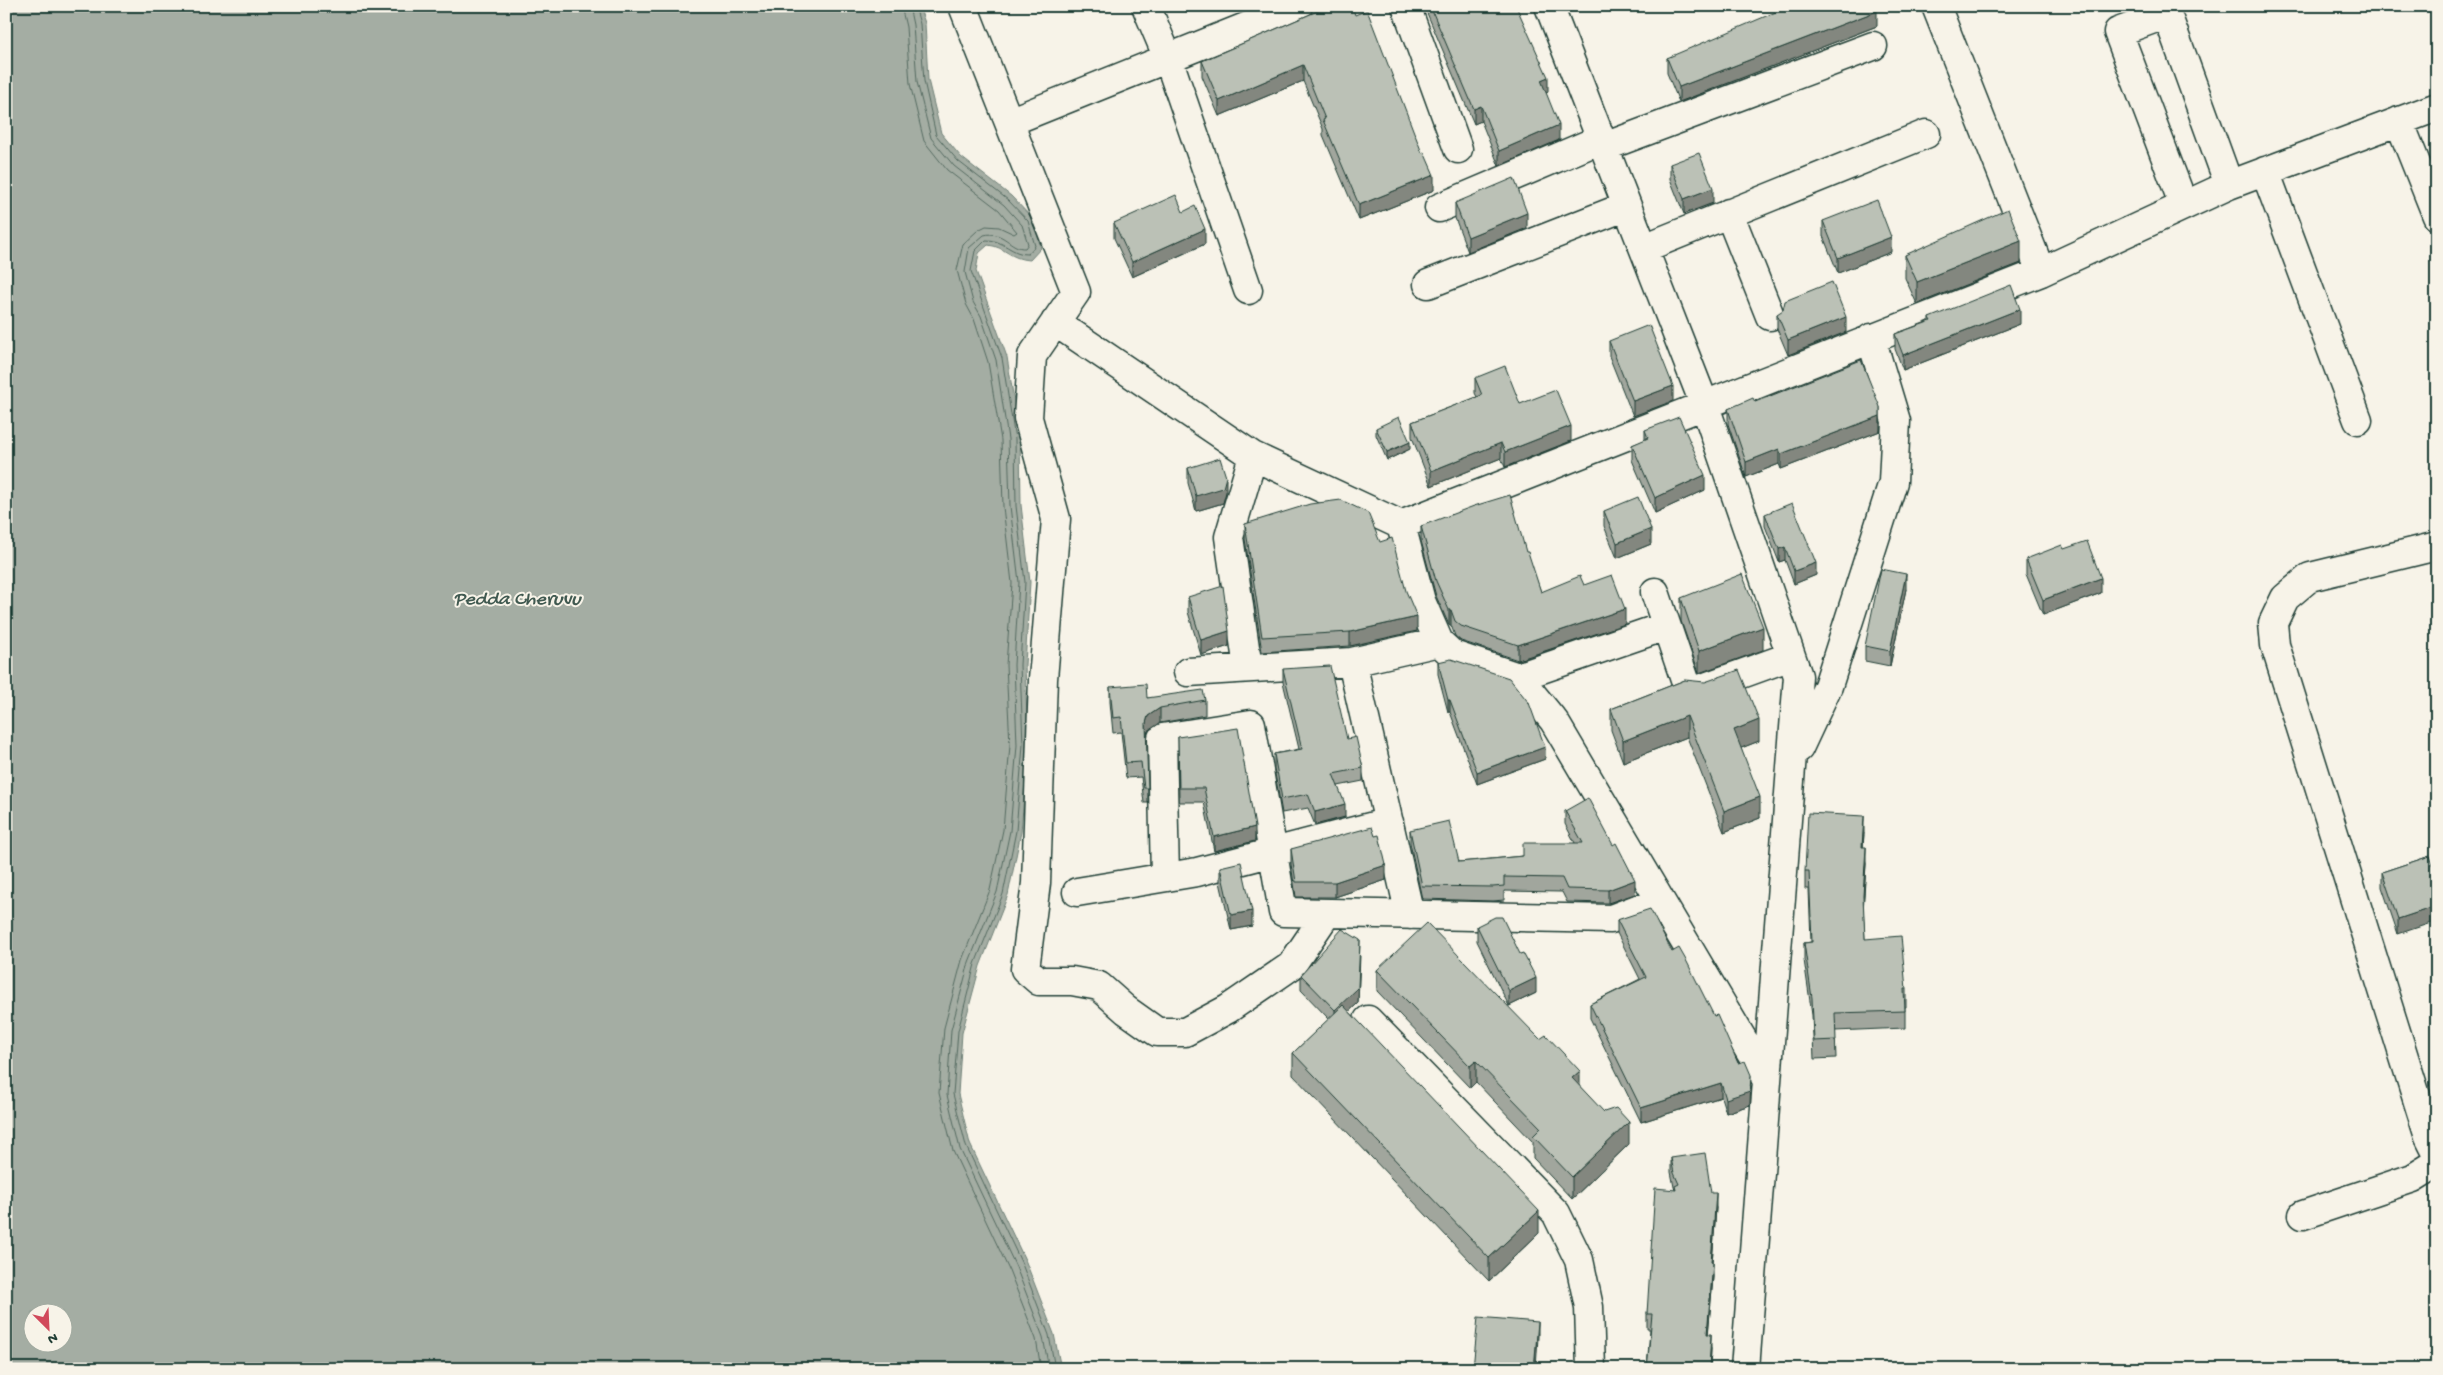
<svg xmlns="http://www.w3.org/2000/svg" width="2443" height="1375" viewBox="0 0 2443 1375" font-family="'Gochi Hand',sans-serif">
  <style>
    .water { fill: #a4ada3; stroke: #6f8077; fill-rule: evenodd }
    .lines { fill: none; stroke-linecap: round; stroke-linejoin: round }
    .shore { stroke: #546a60; stroke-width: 1 }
    .minor-casing { stroke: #1f3d34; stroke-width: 31 }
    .minor { stroke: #f7f3e8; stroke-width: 28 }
    .wall { fill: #a1a69d; stroke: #1f3d34 }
    .shaded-wall { fill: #83877f; stroke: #1f3d34 }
    .building { fill: #bbc1b6; stroke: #1f3d34 }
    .labels { text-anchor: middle; stroke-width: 4; stroke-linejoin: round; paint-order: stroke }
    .water-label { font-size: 20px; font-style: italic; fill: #405950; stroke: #f7f3e8 }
  </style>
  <rect width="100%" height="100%" fill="#f7f3e8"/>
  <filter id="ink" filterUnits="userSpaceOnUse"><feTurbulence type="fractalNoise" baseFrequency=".02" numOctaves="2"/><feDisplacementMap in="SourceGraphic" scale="10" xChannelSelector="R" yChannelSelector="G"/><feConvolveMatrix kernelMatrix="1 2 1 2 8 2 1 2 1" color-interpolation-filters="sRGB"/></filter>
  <g filter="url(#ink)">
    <path class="water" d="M 6,6 L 919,6 L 925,23 L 928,80 L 941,133 L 961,157 L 1011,196 L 1033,219 L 1041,248 L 1030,260 C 1009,259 1006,247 988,245 L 979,253 L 976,271 L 1007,357 L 1020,438 L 1021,505 L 1030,582 L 1025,665 L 1028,745 L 1021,832 L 1008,895 L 980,966 L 962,1033 L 958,1094 L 970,1144 L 1026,1262 L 1054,1334 L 1061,1369 L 6,1369 ZM 32,1312 L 62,1312 L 62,1342 L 32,1342 Z"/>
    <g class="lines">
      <path class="shore" d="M 901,6 L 906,27 L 910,84 L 924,141 L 947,170 L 999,210 L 1017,232 L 1014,234 L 999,227 L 986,226 L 978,230 L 963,244 L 957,270 L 966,304 L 974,319 L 988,362 L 1001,440 L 1003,507 L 1012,583 L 1006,665 L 1010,745 L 1003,830 L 990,890 L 962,960 L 944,1028 L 939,1093 L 953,1151 L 1009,1270 L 1036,1339 L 1041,1369
        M 909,6 L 913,25 L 917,82 L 931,138 L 954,166 L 1004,205 L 1022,225 L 1028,244 L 1025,248 C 1010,249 1004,230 984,235 L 969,248 L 965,272 L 973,302 L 981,316 L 996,360 L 1008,439 L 1010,506 L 1019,582 L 1014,665 L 1017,745 L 1010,831 L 997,892 L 969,962 L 951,1030 L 947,1095 L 960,1149 L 1016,1267 L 1043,1337 L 1049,1369
        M 915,6 L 920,24 L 924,81 L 936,135 L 958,161 L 1008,200 L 1028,221 L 1035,246 L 1028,254 C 1012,255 1003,239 986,240 L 975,251 L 971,271 L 1002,358 L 1015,439 L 1016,506 L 1025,582 L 1020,665 L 1023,745 L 1016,831 L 1003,894 L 975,964 L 958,1031 L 953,1094 L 966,1146 L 1022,1264 L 1049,1335 L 1055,1369"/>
      <defs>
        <path id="minor" d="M 963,6 L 1076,292 L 1032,356 L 1028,418 L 1056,519 L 1043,679 L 1036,883 L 1025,969 L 1039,981 L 1072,981 L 1099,986 L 1126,1010 L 1157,1032 L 1185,1032 L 1228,1009 L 1291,966 L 1327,913
          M 1146,6 L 1168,58 L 1248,290
          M 1406,6 L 1458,149
          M 1549,6 L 1705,406 L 1798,676 L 1745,1369
          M 1936,6 L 2041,272
          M 2399,121 L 2437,216
          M 1009,122 L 1298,6
          M 1604,147 L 1873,46
          M 2265,171 L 2358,420
          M 2184,206 L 2118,32 L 2167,14 L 2229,185
          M 1439,208 L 1601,139
          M 1729,213 L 1770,316
          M 1644,248 L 1926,134
          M 1428,284 L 1627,206
          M 1055,322 L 1253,456 L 1401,525 L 1421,601 L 1439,642 L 1453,655 L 1518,677 L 1554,721 L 1765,1077
          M 1401,525 L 2041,272 L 2229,185 L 2437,107
          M 2437,546 L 2310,577 L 2285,598 L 2273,623 L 2275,645 L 2429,1137 L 2437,1153
          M 1655,592 L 1686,683 L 1691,688 L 1700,689 L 1791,656
          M 1352,662 L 1410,915
          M 1248,668 L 1229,537 L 1253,456
          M 1188,672 L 1352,662 L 1439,642
          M 1518,677 L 1666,626
          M 1799,748 L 1828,686 L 1893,482 L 1896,421 L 1871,338
          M 1165,877 L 1162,738 L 1251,724 L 1283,912 L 1611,919 L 1637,909 L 1663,906
          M 1077,892 L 1197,872 L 1389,822
          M 1368,1020 L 1556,1213 L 1579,1260 L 1589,1307 L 1591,1369
          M 2303,1215 L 2413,1178 L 2437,1163"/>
      </defs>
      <use href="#minor" class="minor-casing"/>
      <use href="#minor" class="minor"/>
    </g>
    <path class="wall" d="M 1329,6 L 1434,190 L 1359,220 L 1323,135 L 1323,129 L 1303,81 L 1219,116 L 1202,76 L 1202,61 Z
      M 1424,6 L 1516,6 L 1548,92 L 1546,93 L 1559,140 L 1499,166 L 1481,121 L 1474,124 Z
      M 1877,26 L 1679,102 L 1667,73 L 1667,58 Z
      M 1670,164 L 1713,203 L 1684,214 L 1670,179 Z
      M 1455,203 L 1527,228 L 1468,252 L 1455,218 Z
      M 1183,212 L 1205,244 L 1132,277 L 1114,238 L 1114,223 Z
      M 1823,221 L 1891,252 L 1838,273 L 1823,236 Z
      M 1905,255 L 2021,263 L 1917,304 L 1905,278 Z
      M 1777,314 L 1846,332 L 1788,355 L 1777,329 Z
      M 1929,318 L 2020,324 L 1903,370 L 1895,349 L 1895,334 L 1929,321 Z
      M 1609,341 L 1673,401 L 1633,416 L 1609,356 Z
      M 1475,378 L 1520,404 L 1571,441 L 1505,467 L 1501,458 L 1431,486 L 1412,437 L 1412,422 L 1477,397 L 1475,393 Z
      M 1755,402 L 1880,407 L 1880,431 L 1781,469 L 1779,464 L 1746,477 L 1728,424 L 1728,409 Z
      M 1376,428 L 1410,449 L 1387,460 L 1376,435 Z
      M 1645,430 L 1705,490 L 1655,513 L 1632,460 L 1632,445 L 1645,440 Z
      M 1188,468 L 1226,492 L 1223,503 L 1196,511 L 1188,483 Z
      M 1604,511 L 1651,544 L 1617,558 L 1604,526 Z
      M 1765,514 L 1816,575 L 1794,584 L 1785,560 L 1779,562 L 1765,526 Z
      M 1245,524 L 1417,631 L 1350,646 L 1262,652 L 1245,539 Z
      M 1421,526 L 1526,552 L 1541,592 L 1584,585 L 1625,624 L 1518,660 L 1461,641 L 1455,636 L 1451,625 L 1449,625 L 1436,596 L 1421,541 Z
      M 2064,549 L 2101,593 L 2043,615 L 2026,574 L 2026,559 Z
      M 1906,589 L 1890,666 L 1865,661 L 1865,646 Z
      M 1188,597 L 1229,646 L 1201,655 L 1188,612 Z
      M 1681,598 L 1763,650 L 1699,673 L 1681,621 Z
      M 1438,662 L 1545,759 L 1477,784 L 1450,712 L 1448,712 L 1438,674 Z
      M 1283,669 L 1347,739 L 1363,768 L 1363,781 L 1338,786 L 1345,817 L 1315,825 L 1308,808 L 1282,813 L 1274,768 L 1274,754 L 1299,749 L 1283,682 Z
      M 1685,680 L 1759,741 L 1741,748 L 1760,818 L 1724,832 L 1687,737 L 1623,762 L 1611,730 L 1611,709 Z
      M 1110,687 L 1147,698 L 1205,700 L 1205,715 L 1160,723 L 1148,731 L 1147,737 L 1148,803 L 1144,803 L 1141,777 L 1126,778 L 1121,732 L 1113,733 L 1110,702 Z
      M 1178,737 L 1255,841 L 1214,851 L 1204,802 L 1179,802 Z
      M 1565,811 L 1635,894 L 1608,903 L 1567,902 L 1562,892 L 1504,891 L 1504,900 L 1493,901 L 1422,899 L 1410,843 L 1410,830 L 1459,862 L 1523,856 L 1575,843 L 1565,824 Z
      M 1864,833 L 1863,847 L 1866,864 L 1863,906 L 1865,939 L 1906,989 L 1906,1007 L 1905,1007 L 1905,1028 L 1835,1031 L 1836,1058 L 1814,1059 L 1812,1015 L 1804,960 L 1804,943 L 1811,942 L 1809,889 L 1805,889 L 1805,871 Z
      M 1291,849 L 1386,880 L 1335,897 L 1296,897 L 1291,864 Z
      M 2430,856 L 2398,934 L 2382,887 L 2382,872 Z
      M 1220,867 L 1252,926 L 1231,930 L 1220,882 Z
      M 1617,920 L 1672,952 L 1714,1016 L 1738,1063 L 1751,1089 L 1750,1105 L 1726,1113 L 1721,1097 L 1641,1122 L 1590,1018 L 1590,1004 L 1640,979 L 1617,933 Z
      M 1477,926 L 1536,993 L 1509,1006 L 1477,941 Z
      M 1360,955 L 1358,1003 L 1349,1011 L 1539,1233 L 1489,1281 L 1293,1075 L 1293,1053 L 1329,1019 L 1301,990 L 1301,975 Z
      M 1377,970 L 1580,1087 L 1629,1144 L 1572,1199 L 1533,1158 L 1533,1142 L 1476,1082 L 1470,1088 L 1377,991 Z
      M 1671,1158 L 1711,1193 L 1716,1208 L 1712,1263 L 1713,1277 L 1708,1334 L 1711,1349 L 1710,1369 L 1647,1369 L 1650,1329 L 1647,1329 L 1647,1314 L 1675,1190 L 1674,1187 L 1671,1172 Z"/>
    <path class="shaded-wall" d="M 1170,6 L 1177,6 L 1170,9 Z
      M 2038,6 L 2049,6 L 2038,11 Z
      M 1877,11 L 1877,26 L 1679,102 L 1679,87 Z
      M 1303,65 L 1303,81 L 1219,116 L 1219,101 Z
      M 1548,77 L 1548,92 L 1541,95 L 1541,80 Z
      M 1481,106 L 1481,121 L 1474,124 L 1474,109 Z
      M 1559,125 L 1559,140 L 1499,166 L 1499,151 Z
      M 1434,175 L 1434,190 L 1359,220 L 1359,205 Z
      M 1713,188 L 1713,203 L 1684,214 L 1684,199 Z
      M 1527,213 L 1527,228 L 1468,252 L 1468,237 Z
      M 1205,229 L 1205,244 L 1132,277 L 1132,262 Z
      M 1891,237 L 1891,252 L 1838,273 L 1838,258 Z
      M 2021,241 L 2021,263 L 1917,304 L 1917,282 Z
      M 2020,309 L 2020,324 L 1903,370 L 1903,355 Z
      M 1846,317 L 1846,332 L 1788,355 L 1788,340 Z
      M 1673,386 L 1673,401 L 1633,416 L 1633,401 Z
      M 1880,416 L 1880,431 L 1781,469 L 1781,454 Z
      M 1571,426 L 1571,441 L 1505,467 L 1505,452 Z
      M 1410,442 L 1410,449 L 1387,460 L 1387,452 Z
      M 1501,443 L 1501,458 L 1431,486 L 1431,471 Z
      M 1779,449 L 1779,464 L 1746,477 L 1746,462 Z
      M 1705,475 L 1705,490 L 1655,513 L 1655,498 Z
      M 1226,477 L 1226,492 L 1223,503 L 1196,511 L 1196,496 Z
      M 1651,529 L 1651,544 L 1617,558 L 1617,543 Z
      M 1785,547 L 1785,560 L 1779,562 L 1779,549 Z
      M 1816,563 L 1816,575 L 1794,584 L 1794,571 Z
      M 1906,574 L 1906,589 L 1890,666 L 1890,651 Z
      M 2101,578 L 2101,593 L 2043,615 L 2043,600 Z
      M 1625,609 L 1625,624 L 1518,660 L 1518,645 Z
      M 1449,610 L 1451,610 L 1451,625 L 1449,625 Z
      M 1417,617 L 1417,631 L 1350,646 L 1350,632 Z
      M 1763,627 L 1763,650 L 1699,673 L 1699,651 Z
      M 1229,631 L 1229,646 L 1201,655 L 1201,640 Z
      M 1448,700 L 1450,700 L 1450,712 L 1448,712 Z
      M 1160,708 L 1160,723 L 1148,731 L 1146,738 L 1146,723 L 1148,716 Z
      M 1687,716 L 1687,737 L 1623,762 L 1623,741 Z
      M 1759,720 L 1759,741 L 1734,751 L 1734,730 Z
      M 1545,747 L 1545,759 L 1477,784 L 1477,772 Z
      M 1760,797 L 1760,818 L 1724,832 L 1724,811 Z
      M 1345,804 L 1345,817 L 1315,825 L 1315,812 Z
      M 1864,816 L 1864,833 L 1862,864 L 1862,847 Z
      M 1255,827 L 1255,841 L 1214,851 L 1214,837 Z
      M 1866,847 L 1866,864 L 1863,913 L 1863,896 Z
      M 1386,865 L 1386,880 L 1335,897 L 1335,882 Z
      M 1635,880 L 1635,894 L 1608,903 L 1608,890 Z
      M 2437,906 L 2437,921 L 2398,934 L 2398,919 Z
      M 1252,911 L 1252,926 L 1231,930 L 1231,915 Z
      M 1360,940 L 1358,1003 L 1335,1025 L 1335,1010 Z
      M 1536,978 L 1536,993 L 1509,1006 L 1509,991 Z
      M 1476,1061 L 1476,1082 L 1470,1088 L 1470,1066 Z
      M 1580,1071 L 1580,1092 L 1572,1078 Z
      M 1751,1075 L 1750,1105 L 1726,1113 L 1726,1099 Z
      M 1721,1083 L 1721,1097 L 1641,1122 L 1641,1108 Z
      M 1629,1122 L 1629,1144 L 1572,1199 L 1572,1177 Z
      M 1716,1193 L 1716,1208 L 1711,1277 L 1711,1262 Z
      M 1539,1211 L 1539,1233 L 1489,1281 L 1489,1258 Z
      M 1713,1263 L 1713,1277 L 1707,1348 L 1707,1334 Z
      M 1538,1322 L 1538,1337 L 1536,1369 L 1534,1369 Z
      M 1711,1334 L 1711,1349 L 1710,1369 L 1709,1369 Z"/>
    <path class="building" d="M 1329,6 L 1352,6 L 1355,15 L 1367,10 L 1422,153 L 1424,152 L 1434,175 L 1359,205 L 1323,120 L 1325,119 L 1303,65 L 1219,101 L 1202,61 Z
      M 1430,6 L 1516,6 L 1548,77 L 1541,80 L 1559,125 L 1499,151 L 1481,106 L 1474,109 Z
      M 1790,6 L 1875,6 L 1877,11 L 1679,87 L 1667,58 Z
      M 1699,153 L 1713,188 L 1684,199 L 1670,164 Z
      M 1514,178 L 1527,213 L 1468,237 L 1455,203 Z
      M 1176,195 L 1183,212 L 1195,206 L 1205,229 L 1132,262 L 1114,223 Z
      M 1877,200 L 1891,237 L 1838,258 L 1823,221 Z
      M 2008,209 L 2021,241 L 1917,282 L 1905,255 Z
      M 1832,282 L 1846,317 L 1788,340 L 1777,314 L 1783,310 L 1785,301 Z
      M 2011,285 L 2020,309 L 1903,355 L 1895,334 L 1931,321 L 1929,318 Z
      M 1649,325 L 1673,386 L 1633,401 L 1609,341 Z
      M 1861,360 L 1880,407 L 1880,416 L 1781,454 L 1779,449 L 1746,462 L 1728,409 L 1753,398 L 1755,402 Z
      M 1505,366 L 1520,404 L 1556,390 L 1571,426 L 1505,452 L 1501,443 L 1431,471 L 1412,422 L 1482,395 L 1475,378 Z
      M 1399,417 L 1410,442 L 1387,452 L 1376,428 Z
      M 1679,417 L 1705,475 L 1655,498 L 1632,445 L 1648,438 L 1645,430 Z
      M 1220,458 L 1226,477 L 1223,488 L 1196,496 L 1188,468 Z
      M 1510,495 L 1526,552 L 1528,552 L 1541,592 L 1580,576 L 1584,585 L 1612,575 L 1625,609 L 1518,645 L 1461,626 L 1455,621 L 1451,610 L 1449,610 L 1436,581 L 1421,526 L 1474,506 Z
      M 1638,497 L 1651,529 L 1617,543 L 1604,511 Z
      M 1341,500 L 1368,513 L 1380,542 L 1392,538 L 1406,591 L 1417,617 L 1350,632 L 1262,637 L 1245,524 L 1310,504 Z
      M 1792,503 L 1816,563 L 1794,571 L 1785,547 L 1779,549 L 1765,514 Z
      M 2087,541 L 2101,578 L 2043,600 L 2026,559 L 2062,545 L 2064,549 Z
      M 1881,569 L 1906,574 L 1890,651 L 1865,646 Z
      M 1742,574 L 1763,627 L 1699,651 L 1681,598 Z
      M 1223,586 L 1229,631 L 1201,640 L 1188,597 Z
      M 1451,659 L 1509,678 L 1529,703 L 1545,747 L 1477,772 L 1450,700 L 1448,700 L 1438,662 Z
      M 1330,666 L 1347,739 L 1356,737 L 1363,768 L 1333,774 L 1345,804 L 1315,812 L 1308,794 L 1282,799 L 1274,754 L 1302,749 L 1283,669 Z
      M 1739,670 L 1759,720 L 1734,730 L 1760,797 L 1724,811 L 1687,716 L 1623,741 L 1611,709 L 1685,680 L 1705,682 Z
      M 1146,684 L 1147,698 L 1203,690 L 1205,700 L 1160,708 L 1148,716 L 1146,723 L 1148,788 L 1144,788 L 1141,762 L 1126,763 L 1121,717 L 1113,718 L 1110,687 Z
      M 1238,728 L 1255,827 L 1214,837 L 1204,788 L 1179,788 L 1178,737 Z
      M 1588,798 L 1613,845 L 1616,843 L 1635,880 L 1608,890 L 1567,889 L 1562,878 L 1504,877 L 1504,886 L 1493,887 L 1422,886 L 1410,830 L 1449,821 L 1459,862 L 1523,856 L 1523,843 L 1583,843 L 1565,811 Z
      M 1808,813 L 1864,816 L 1862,847 L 1866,847 L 1863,896 L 1865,939 L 1901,936 L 1906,989 L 1904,989 L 1905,1011 L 1835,1013 L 1836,1040 L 1814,1041 L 1812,998 L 1804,943 L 1812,942 L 1809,871 L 1805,871 Z
      M 1372,827 L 1375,836 L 1379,835 L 1386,865 L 1335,882 L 1296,882 L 1291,849 Z
      M 2430,856 L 2437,877 L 2437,906 L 2398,919 L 2382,872 Z
      M 1241,862 L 1252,911 L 1231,915 L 1220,867 Z
      M 1650,909 L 1672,952 L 1679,948 L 1687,962 L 1714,1016 L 1717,1015 L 1738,1063 L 1745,1061 L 1751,1075 L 1750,1091 L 1726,1099 L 1721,1083 L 1641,1108 L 1590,1004 L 1646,977 L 1617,920 Z
      M 1495,917 L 1502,917 L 1520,954 L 1523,953 L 1536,978 L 1509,991 L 1477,926 Z
      M 1427,923 L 1536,1035 L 1540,1039 L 1546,1035 L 1580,1071 L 1572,1078 L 1604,1112 L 1616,1108 L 1629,1122 L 1572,1177 L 1533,1136 L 1541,1128 L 1476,1061 L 1470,1066 L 1377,970 Z
      M 1342,929 L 1360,940 L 1358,988 L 1335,1010 L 1301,975 Z
      M 1343,1005 L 1539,1211 L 1489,1258 L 1293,1053 Z
      M 1705,1153 L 1711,1193 L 1716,1193 L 1711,1262 L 1713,1263 L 1707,1334 L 1711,1334 L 1709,1369 L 1647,1369 L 1652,1314 L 1647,1314 L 1655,1188 L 1676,1190 L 1675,1186 L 1679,1184 L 1674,1173 L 1671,1158 Z
      M 1478,1317 L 1538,1322 L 1534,1369 L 1473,1369 Z"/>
  </g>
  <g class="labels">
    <g class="water-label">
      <text x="517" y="604">Pedda Cheruvu</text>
    </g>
  </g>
  <rect width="2443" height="1375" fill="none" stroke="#f7f3e8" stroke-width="25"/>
  <rect x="12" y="12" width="2418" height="1350" fill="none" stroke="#1f3d34" stroke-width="2" filter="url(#ink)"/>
  <g transform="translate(48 1328) rotate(156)"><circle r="24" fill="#f7f3e8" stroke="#a1aaa0"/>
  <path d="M0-4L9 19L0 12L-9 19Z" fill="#d1495b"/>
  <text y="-8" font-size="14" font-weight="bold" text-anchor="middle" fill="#1f3d34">N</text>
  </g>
</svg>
